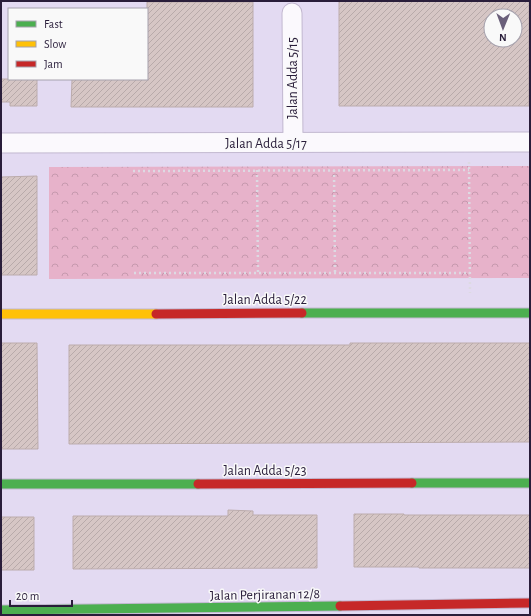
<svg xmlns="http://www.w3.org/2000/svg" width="531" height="616" viewBox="0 0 531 616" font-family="'Alegreya Sans',sans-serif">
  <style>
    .forest { fill: url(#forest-crowns) }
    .building { fill: url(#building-hatch); stroke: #bcacac; fill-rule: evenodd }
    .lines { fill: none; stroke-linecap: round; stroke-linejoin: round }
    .street-casing { stroke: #c2b8d0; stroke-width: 21 }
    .fast-casing { stroke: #c2b8d0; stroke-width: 11 }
    .slow-casing { stroke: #c2b8d0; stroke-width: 11 }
    .jam-casing { stroke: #c2b8d0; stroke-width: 11 }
    .path { stroke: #dddae3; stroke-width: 2.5; stroke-dasharray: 2 3; stroke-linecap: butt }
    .street { stroke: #fbf9fd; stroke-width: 19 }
    .fast { stroke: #4caf50; stroke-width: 9 }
    .slow { stroke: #ffc107; stroke-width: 9 }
    .jam { stroke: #c62828; stroke-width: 9 }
    .labels { text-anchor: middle; stroke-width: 3; stroke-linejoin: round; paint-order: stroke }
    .street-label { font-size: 14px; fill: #291d3a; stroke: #f9f9f9 }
  </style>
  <defs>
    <pattern id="forest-crowns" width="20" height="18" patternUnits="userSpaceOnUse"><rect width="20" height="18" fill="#e7b2ca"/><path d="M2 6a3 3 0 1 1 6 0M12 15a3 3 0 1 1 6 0" fill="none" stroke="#c699ae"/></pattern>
    <pattern id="building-hatch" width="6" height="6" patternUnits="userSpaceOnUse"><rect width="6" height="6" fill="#d6c6c5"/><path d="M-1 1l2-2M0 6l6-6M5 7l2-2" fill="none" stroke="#b8aaaa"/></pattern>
  </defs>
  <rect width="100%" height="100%" fill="#e3daf2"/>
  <path class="forest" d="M 530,166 L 530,278 L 49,279 L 49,167 Z"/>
  <path class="building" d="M 339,1 L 529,1 L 529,106 L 339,106 ZM 491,16 L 515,16 L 515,40 L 491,40 Z
    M 147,2 L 253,2 L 253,107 L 71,107 L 72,79 L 147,79 Z
    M 1,79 L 37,79 L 37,106 L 10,106 L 10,102 L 1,102 Z
    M 37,176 L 37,275 L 1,275 L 1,177 Z
    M 1,343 L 37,343 L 38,449 L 1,449 Z
    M 350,343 L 530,343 L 530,442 L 69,444 L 69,345 L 350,345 Z
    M 228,510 L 253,511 L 253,515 L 317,515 L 317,568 L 73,569 L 73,516 L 228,516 Z
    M 354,514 L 404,514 L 404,515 L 530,515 L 530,568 L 419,568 L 419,567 L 354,567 Z
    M 1,517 L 34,517 L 34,570 L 1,570 Z"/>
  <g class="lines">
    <defs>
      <path id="street" d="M 292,13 L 293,142
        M 1,143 L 530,142"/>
      <path id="fast" d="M 302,313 L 530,313
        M 412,483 L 530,483
        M 1,484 L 198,484
        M 1,610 L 340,606"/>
      <path id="slow" d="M 1,314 L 156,314"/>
      <path id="jam" d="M 156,314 L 302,313
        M 198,484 L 412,483
        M 340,606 L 530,603"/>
    </defs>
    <use href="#street" class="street-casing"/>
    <use href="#fast" class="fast-casing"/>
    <use href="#slow" class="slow-casing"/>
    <use href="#jam" class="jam-casing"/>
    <path class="path" d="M 469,162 L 470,293
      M 257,170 L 258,273
      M 334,170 L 335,273
      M 133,171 L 469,170
      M 134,273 L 470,273"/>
    <use href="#street" class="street"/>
    <use href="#fast" class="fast"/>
    <use href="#slow" class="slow"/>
    <use href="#jam" class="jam"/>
  </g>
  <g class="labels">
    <g class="street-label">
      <text transform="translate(292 78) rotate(-90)" y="5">Jalan Adda 5/15</text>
      <text x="266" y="148">Jalan Adda 5/17</text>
      <text x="265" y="304">Jalan Adda 5/22</text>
      <text x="265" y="475">Jalan Adda 5/23</text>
      <text transform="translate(265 594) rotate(-1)" y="5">Jalan Perjiranan 12/8</text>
    </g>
  </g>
  <rect width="531" height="616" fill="none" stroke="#291d3a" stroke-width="4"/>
  <rect x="8" y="8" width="140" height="72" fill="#f9f9f9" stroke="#a6a1ad"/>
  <rect x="16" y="21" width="20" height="6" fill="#4caf50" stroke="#a6a1ad"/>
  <text x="44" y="28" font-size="12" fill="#291d3a">Fast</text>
  <rect x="16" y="41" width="20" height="6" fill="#ffc107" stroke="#a6a1ad"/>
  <text x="44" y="48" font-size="12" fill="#291d3a">Slow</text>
  <rect x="16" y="61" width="20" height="6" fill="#c62828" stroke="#a6a1ad"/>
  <text x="44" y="68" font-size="12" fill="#291d3a">Jam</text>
  <g transform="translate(503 28) rotate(181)"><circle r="19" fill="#f9f9f9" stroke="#a6a1ad"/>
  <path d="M0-3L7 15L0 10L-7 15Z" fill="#6a5f7a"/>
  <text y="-6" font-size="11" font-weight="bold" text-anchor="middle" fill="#291d3a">N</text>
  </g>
  <path d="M10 600v6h62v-6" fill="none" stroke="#291d3a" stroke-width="2"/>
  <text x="16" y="600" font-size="12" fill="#291d3a" stroke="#f9f9f9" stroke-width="3" paint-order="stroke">20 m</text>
</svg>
